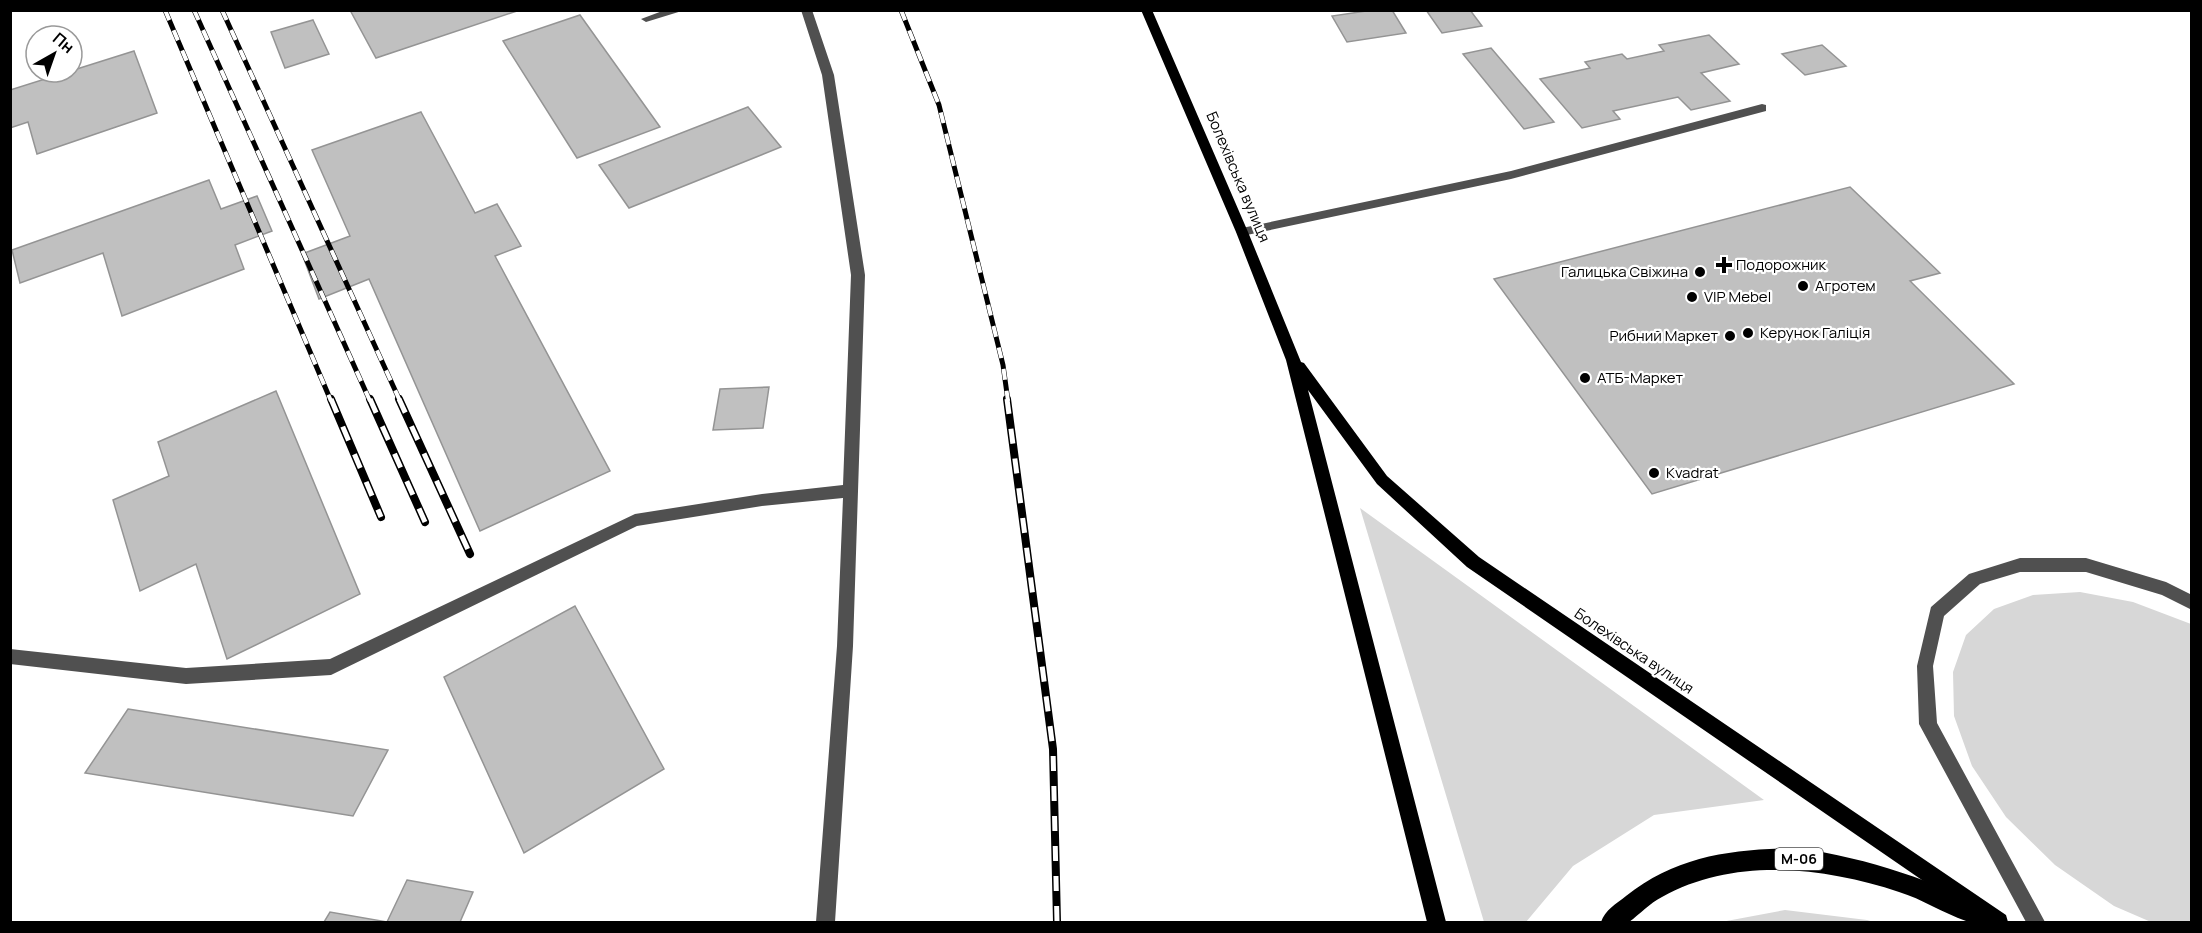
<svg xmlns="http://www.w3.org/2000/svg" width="2202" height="933" viewBox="0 0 2202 933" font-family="Manrope,sans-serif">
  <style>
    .green { fill: #d7d7d7 }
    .building { fill: #c0c0c0; stroke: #949494; stroke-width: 1.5 }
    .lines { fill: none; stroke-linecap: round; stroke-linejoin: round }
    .minor { fill: #505050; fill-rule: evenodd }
    .major { fill: #000; fill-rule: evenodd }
    .highway { fill: #000; fill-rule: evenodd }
    .rail-far1-casing { stroke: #000; stroke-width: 5 }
    .rail-casing { stroke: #000; stroke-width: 8 }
    .rail-far1 { stroke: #fff; stroke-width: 4; stroke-dasharray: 11; stroke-linecap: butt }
    .rail { stroke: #fff; stroke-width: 5; stroke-dasharray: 15; stroke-linecap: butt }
    .poi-dot { fill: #000; stroke: #fff; stroke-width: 2 }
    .labels { text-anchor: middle; stroke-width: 4.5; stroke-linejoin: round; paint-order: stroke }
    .shield { fill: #fff; stroke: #4c4c4c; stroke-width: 1.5 }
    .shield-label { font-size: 14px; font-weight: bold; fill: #000 }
    .street-label { font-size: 15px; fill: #000; stroke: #fff }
    .poi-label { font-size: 15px; fill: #000; stroke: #fff; text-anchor: start }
  </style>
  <rect width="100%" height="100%" fill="#fff"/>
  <path class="green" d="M 1360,508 L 1764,800 L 1654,815 L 1573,866 L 1526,922 L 1484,922 Z
    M 2080,592 L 2133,602 L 2191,624 L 2191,922 L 2151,922 L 2114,906 L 2055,865 L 2006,817 L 1972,766 L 1954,716 L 1953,672 L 1966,635 L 1994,609 L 2033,595 Z
    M 1785,910 L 1867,920 L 1874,922 L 1721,922 Z"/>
  <path class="building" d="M 350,10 L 520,10 L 376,58 Z
    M 1373,10 L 1392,10 L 1406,33 L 1347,42 L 1332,16 Z
    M 1426,10 L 1470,10 L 1482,26 L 1442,33 Z
    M 580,15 L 660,127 L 577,158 L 503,41 Z
    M 313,20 L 329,54 L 285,68 L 271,32 Z
    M 1709,35 L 1739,64 L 1701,73 L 1730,101 L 1691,110 L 1678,97 L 1613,111 L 1620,119 L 1582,128 L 1540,79 L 1590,68 L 1585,62 L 1622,54 L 1627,59 L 1664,51 L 1659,45 Z
    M 1822,45 L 1846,66 L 1805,75 L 1782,54 Z
    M 1491,48 L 1554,122 L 1524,129 L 1463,54 Z
    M 134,51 L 157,113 L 37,154 L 28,122 L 10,128 L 10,90 Z
    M 748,107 L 781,147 L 629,208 L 599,165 Z
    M 421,112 L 475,213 L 497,204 L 521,246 L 495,256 L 610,471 L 480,531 L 369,279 L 319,299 L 302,254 L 350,236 L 312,150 Z
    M 209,180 L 221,209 L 257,196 L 272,231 L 235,245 L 244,269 L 122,316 L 103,253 L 20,283 L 12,250 Z
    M 1850,187 L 1940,273 L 1910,281 L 2014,384 L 1652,494 L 1494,279 Z
    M 769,387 L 763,428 L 713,430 L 720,389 Z
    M 276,391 L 360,594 L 227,659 L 196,564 L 140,591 L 113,500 L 169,476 L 158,442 Z
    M 575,606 L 664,769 L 524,853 L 444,677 Z
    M 128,709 L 388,750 L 353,816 L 85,773 Z
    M 407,880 L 473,892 L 460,922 L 324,922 L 330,912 L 387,922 Z"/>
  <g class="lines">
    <path class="minor" d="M 665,10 L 685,10 L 646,22 L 641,19 Z
      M 801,10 L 812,10 L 834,75 L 865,275 L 853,646 L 835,922 L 816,922 L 837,646 L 843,498 L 762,506 L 637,526 L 331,675 L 186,684 L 10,664 L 10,649 L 186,668 L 330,659 L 635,514 L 762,494 L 843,485 L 851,275 L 822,75 Z
      M 1762,104 L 1766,105 L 1766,111 L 1511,179 L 1242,236 L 1236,232 L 1242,228 L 1511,171 Z
      M 2020,558 L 2086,558 L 2166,582 L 2192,595 L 2192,610 L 2162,595 L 2086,572 L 2020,572 L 1980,584 L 1944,616 L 1933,666 L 1937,723 L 2045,922 L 2026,922 L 1919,724 L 1917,666 L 1931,607 L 1969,574 Z"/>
    <path class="major" d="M 1141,10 L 1152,10 L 1248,232 L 1301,362 L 1304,363 L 1387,476 L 1479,557 L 2006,915 L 2008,922 L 1983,922 L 1467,567 L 1377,484 L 1308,390 L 1446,922 L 1427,922 L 1286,360 L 1236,232 Z"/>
    <path class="highway" d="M 1797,848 C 1872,859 1932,880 1999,914 L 2002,922 C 1993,923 1976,925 1966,921 C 1943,913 1922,899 1899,892 C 1823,867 1734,857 1662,897 C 1650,903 1640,914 1629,922 L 1601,922 C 1605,910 1616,904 1626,896 C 1677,855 1734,849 1797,848 Z"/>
    <defs>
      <path id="rail-far1" d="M 165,10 L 331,401
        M 194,10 L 370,401
        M 222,10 L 400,401
        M 901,10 L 939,105 L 1003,365 L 1008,401"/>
      <path id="rail" d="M 331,399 L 381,517
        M 370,399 L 425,522
        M 399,399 L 470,554
        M 1007,399 L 1053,749 L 1057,922"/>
    </defs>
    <use href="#rail-far1" class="rail-far1-casing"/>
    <use href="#rail" class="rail-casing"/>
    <use href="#rail-far1" class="rail-far1"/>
    <use href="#rail" class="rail"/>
  </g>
  <g class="poi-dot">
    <path d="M1721 256h6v6h6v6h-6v6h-6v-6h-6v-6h6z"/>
    <circle cx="1700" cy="272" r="6"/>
    <circle cx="1803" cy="286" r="6"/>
    <circle cx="1692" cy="297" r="6"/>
    <circle cx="1748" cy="333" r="6"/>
    <circle cx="1730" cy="336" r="6"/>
    <circle cx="1585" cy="378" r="6"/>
    <circle cx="1654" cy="473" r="6"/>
  </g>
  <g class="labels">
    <rect class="shield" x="1775" y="848" width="48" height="22" rx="4.5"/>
    <g class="shield-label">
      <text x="1799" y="864">М-06</text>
    </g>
    <g class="street-label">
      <text transform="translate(1238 177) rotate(67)" y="5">Болехівська вулиця</text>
      <text transform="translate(1634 651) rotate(34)" y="5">Болехівська вулиця</text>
    </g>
    <g class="poi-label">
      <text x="1736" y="270">Подорожник</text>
      <text x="1688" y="277" text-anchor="end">Галицька Свіжина</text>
      <text x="1815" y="291">Агротем</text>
      <text x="1704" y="302">VIP Mebel</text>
      <text x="1760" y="338">Керунок Галіція</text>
      <text x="1718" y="341" text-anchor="end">Рибний Маркет</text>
      <text x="1597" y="383">АТБ-Маркет</text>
      <text x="1666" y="478">Kvadrat</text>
    </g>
  </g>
  <rect width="2202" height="933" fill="none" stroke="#000000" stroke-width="24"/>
  <g transform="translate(54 54) rotate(40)"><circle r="28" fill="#ffffff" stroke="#999999" stroke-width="1.5"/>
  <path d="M0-4.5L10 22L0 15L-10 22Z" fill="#000000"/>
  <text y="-9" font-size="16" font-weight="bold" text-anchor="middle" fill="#000000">Пн</text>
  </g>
</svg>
